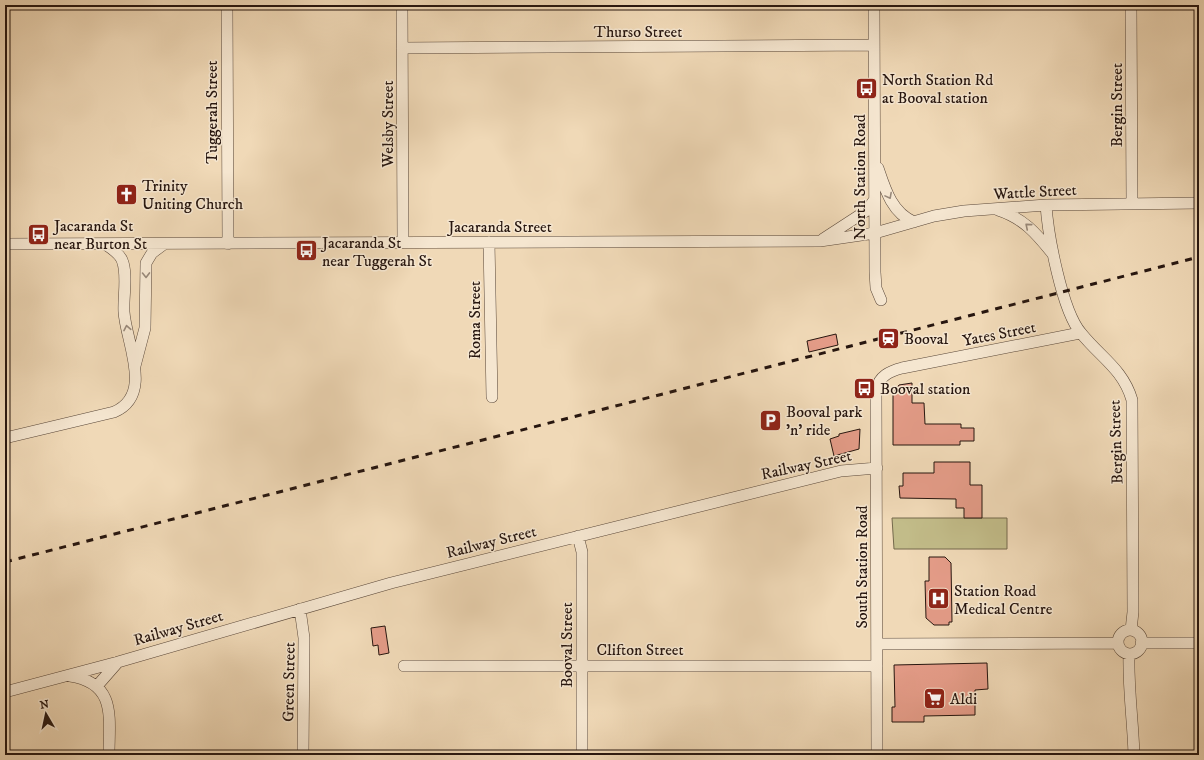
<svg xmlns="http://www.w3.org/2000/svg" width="1204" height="760" viewBox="0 0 1204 760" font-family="'IM FELL DW Pica',serif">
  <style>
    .green { fill: #c2bc89; stroke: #74694c }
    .building { fill: #e49c88; stroke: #27160f }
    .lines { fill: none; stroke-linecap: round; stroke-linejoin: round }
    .minor-casing { stroke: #594739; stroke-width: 12 }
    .minor { stroke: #f5e6d0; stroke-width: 11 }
    .rail { stroke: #27160f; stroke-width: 3; stroke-dasharray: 7 7; stroke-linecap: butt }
    .oneway { stroke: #988879 }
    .labels { text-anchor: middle; stroke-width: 3; stroke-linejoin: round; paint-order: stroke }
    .street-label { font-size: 16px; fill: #27160f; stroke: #f5e6d0 }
    .poi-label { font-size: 16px; fill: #27160f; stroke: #f5e6d0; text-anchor: start }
  </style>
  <rect width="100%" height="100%" fill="#f0d9b7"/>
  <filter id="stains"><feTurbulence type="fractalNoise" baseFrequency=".005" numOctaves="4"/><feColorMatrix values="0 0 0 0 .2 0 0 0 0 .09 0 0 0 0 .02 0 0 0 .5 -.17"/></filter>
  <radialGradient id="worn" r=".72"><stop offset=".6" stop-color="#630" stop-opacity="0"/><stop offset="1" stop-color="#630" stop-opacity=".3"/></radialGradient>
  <path class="green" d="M 892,518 L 1007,518 L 1007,549 L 894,549 Z"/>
  <path class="building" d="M 836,334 L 838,345 L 809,352 L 807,341 Z
    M 912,383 L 912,403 L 924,403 L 925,424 L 961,424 L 961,428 L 974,428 L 974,441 L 960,441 L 960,445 L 893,445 L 893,393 L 899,385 Z
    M 860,429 L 859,449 L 834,456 L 830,439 L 839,436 L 839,434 Z
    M 934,462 L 970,462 L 970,485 L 982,485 L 982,518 L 964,518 L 964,508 L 956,508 L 956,499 L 900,498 L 899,486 L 903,486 L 903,473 L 934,473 Z
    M 929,557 L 945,557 L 951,563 L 952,622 L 949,622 L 949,625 L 934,625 L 926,618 L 925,581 L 929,581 Z
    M 385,626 L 389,653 L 379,655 L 378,645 L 373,646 L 371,628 Z
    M 987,663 L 988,689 L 975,690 L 975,715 L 924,716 L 924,722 L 892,722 L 892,707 L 895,707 L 894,665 Z"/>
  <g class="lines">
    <defs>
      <path id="minor" d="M 227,5 L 228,244
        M 402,5 L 403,243
        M 874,5 L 875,272 L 876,288 L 881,300
        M 1131,5 L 1132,204
        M 402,48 L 874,45
        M 878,168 C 885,189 892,213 914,222
        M 1046,205 C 1048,235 1062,311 1081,333 C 1100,357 1123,369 1132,400 L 1133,612 L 1131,630
        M 998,210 C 1023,218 1036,233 1052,253
        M 823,239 L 866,211 L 875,199
        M 489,242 L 492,397
        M 5,244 L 820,241 L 875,233 L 934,216 L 964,211 L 1046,205 L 1199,203
        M 135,366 L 145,328 L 146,263 L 152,253 L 164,244
        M 5,438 L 114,412 C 154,395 126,343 124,312 C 123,297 128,274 122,260 C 119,253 111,248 105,244
        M 578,536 L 582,552 L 582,755
        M 300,609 L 304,638 L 303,755
        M1118 642a12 12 0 1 1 24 0a12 12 0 1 1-24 0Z
        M 1141,643 L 1199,643
        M 877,644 L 1118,643
        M 1129,654 C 1128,688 1133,721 1134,755
        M 404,666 L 877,666
        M 70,676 C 117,683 109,718 109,755
        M 97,686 L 118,662
        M 5,692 L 118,662 L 391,583 L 841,471 L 877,468
        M 877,755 L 876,390 C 879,376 890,371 902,368 L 1080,333"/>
    </defs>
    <use href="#minor" class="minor-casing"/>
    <use href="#minor" class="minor"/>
    <path class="rail" d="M 5,562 L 1199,257"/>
  </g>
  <defs><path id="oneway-chevron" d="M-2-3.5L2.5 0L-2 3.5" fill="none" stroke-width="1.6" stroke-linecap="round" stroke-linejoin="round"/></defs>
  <g class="oneway">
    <use href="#oneway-chevron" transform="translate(889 196) rotate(62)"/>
    <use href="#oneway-chevron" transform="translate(1028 226) rotate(-140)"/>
    <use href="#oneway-chevron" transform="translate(146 275) rotate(89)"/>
    <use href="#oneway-chevron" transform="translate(127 328) rotate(-101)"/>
  </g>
  <defs>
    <symbol id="bus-square" viewBox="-11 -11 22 22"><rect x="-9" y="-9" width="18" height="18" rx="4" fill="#8f2418" stroke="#f5e6d0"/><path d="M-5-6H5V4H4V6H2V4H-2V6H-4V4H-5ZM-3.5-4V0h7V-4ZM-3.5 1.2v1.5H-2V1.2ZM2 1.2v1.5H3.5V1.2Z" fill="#fff"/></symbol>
    <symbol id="church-square" viewBox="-11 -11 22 22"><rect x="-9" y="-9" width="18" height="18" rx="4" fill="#8f2418" stroke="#f5e6d0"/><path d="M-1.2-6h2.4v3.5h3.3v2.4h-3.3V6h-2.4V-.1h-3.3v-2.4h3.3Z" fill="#fff"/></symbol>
    <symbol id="station-square" viewBox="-11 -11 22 22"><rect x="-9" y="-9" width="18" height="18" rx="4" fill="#8f2418" stroke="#f5e6d0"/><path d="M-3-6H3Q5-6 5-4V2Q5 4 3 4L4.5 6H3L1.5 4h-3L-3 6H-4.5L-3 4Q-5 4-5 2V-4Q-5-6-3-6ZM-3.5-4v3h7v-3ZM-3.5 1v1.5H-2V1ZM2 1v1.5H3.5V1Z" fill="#fff"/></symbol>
    <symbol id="parking-square" viewBox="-11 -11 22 22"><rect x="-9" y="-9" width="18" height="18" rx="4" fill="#8f2418" stroke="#f5e6d0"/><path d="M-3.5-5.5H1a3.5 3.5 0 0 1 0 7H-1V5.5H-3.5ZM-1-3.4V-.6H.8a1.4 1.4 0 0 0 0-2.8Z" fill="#fff"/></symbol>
    <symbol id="hospital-square" viewBox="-11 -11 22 22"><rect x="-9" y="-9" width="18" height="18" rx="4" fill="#8f2418" stroke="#f5e6d0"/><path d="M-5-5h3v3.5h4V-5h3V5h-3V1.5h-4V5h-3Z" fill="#fff"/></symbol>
    <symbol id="supermarket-square" viewBox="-11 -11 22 22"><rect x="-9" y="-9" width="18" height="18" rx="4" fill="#8f2418" stroke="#f5e6d0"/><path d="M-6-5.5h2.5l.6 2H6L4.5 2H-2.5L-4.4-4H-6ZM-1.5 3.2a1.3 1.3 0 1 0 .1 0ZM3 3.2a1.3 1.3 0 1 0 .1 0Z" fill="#fff"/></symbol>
  </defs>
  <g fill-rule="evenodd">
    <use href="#bus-square" x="854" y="76" width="25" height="25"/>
    <use href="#church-square" x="114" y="182" width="25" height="25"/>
    <use href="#bus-square" x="26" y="222" width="25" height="25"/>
    <use href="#bus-square" x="294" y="238" width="25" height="25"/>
    <use href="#station-square" x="876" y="326" width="25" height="25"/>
    <use href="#bus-square" x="852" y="376" width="25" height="25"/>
    <use href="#parking-square" x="758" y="408" width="25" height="25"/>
    <use href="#hospital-square" x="926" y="586" width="25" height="25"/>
    <use href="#supermarket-square" x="922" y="686" width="25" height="25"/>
  </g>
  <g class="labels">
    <g class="street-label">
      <text x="638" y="37">Thurso Street</text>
      <text transform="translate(1116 105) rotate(-90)" y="6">Bergin Street</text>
      <text transform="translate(211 112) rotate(-90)" y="6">Tuggerah Street</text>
      <text transform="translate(387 124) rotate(-90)" y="6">Welsby Street</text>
      <text transform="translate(859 177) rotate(-90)" y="6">North Station Road</text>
      <text transform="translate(1035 191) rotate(-3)" y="6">Wattle Street</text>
      <text x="500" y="232">Jacaranda Street</text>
      <text transform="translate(474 320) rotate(-90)" y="6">Roma Street</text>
      <text transform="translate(999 333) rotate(-11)" y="6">Yates Street</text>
      <text transform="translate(1115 442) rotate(-92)" y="6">Bergin Street</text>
      <text transform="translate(806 464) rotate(-12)" y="6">Railway Street</text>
      <text transform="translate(491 541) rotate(-14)" y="6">Railway Street</text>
      <text transform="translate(861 567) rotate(-90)" y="6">South Station Road</text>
      <text transform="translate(178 627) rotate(-16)" y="6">Railway Street</text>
      <text transform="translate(566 645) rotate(-90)" y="6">Booval Street</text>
      <text x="640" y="655">Clifton Street</text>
      <text transform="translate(288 682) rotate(-89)" y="6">Green Street</text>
    </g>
    <g class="poi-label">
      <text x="882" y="85">North Station Rd<tspan x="882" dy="18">at Booval station</tspan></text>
      <text x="142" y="191">Trinity<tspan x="142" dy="18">Uniting Church</tspan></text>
      <text x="54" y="231">Jacaranda St<tspan x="54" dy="18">near Burton St</tspan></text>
      <text x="322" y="248">Jacaranda St<tspan x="322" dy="18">near Tuggerah St</tspan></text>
      <text x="904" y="344">Booval</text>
      <text x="880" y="394">Booval station</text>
      <text x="786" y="417">Booval park<tspan x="786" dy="18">'n' ride</tspan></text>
      <text x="954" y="596">Station Road<tspan x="954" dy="18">Medical Centre</tspan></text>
      <text x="950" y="704">Aldi</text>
    </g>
  </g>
  <rect width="1204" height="760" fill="none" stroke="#f0d9b7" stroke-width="20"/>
  <rect x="6" y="6" width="1192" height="748" fill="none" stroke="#27160f" stroke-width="2"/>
  <rect x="10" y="10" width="1184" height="740" fill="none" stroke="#27160f"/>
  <g transform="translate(46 714) rotate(351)" stroke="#f5e6d0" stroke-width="3" paint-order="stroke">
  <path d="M0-3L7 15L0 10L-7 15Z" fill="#27160f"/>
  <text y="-6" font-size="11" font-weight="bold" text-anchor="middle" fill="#27160f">N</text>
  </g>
  <rect width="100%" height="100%" filter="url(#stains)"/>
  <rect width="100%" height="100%" fill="url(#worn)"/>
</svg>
